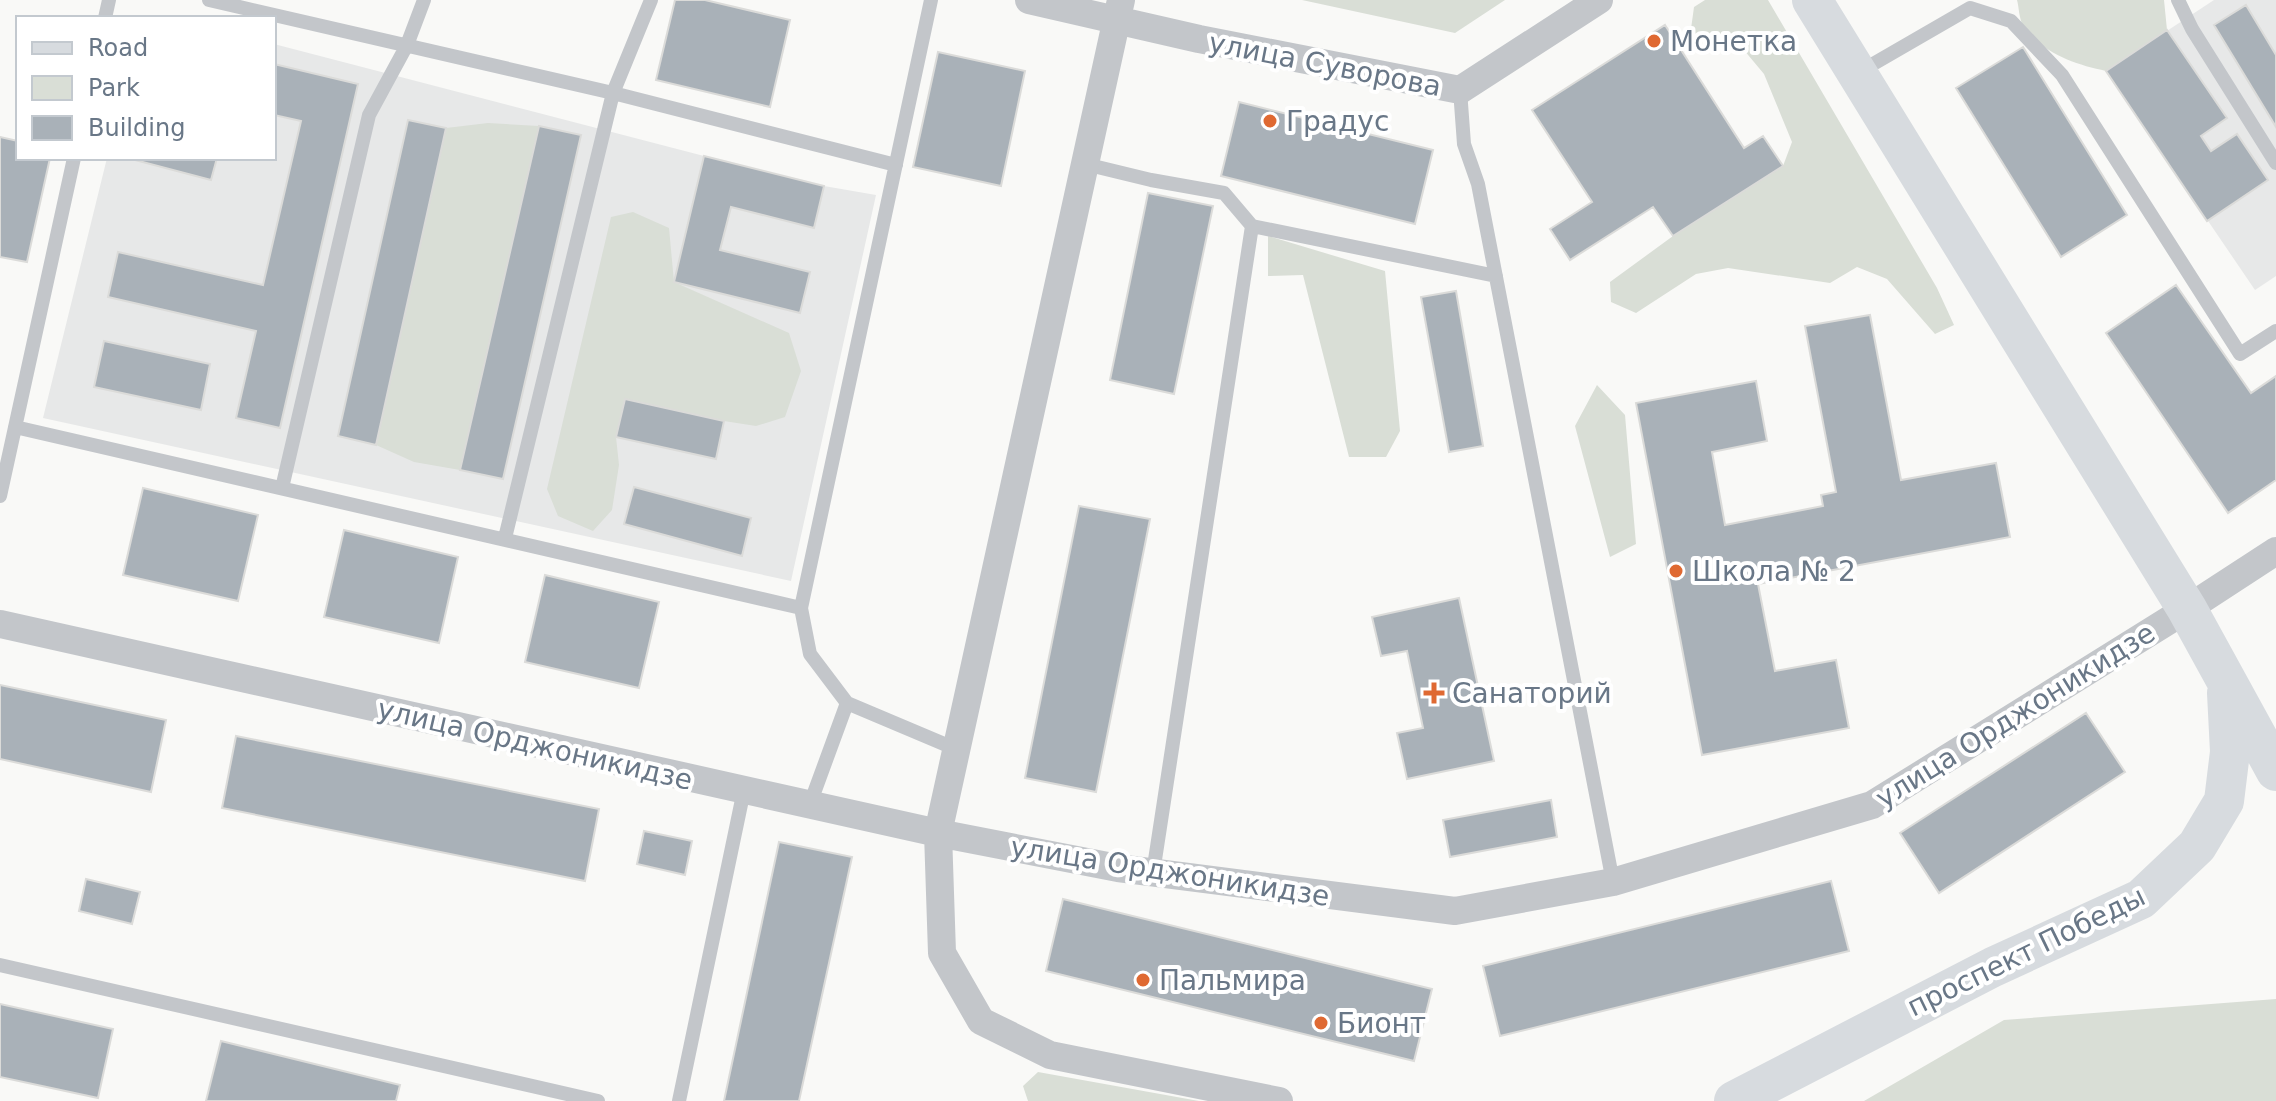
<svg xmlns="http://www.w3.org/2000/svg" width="2276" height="1101" viewBox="0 0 2276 1101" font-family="'DejaVu Sans',sans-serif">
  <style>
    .built { fill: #e7e8e8 }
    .green { fill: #d9ded6 }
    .building { fill: #a9b1b8; stroke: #dbdbd9; stroke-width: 2 }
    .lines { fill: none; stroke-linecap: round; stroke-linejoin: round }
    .lane { stroke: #c3c6ca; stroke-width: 14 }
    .street { stroke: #c3c6ca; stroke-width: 28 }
    .secondary { stroke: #d7dbdf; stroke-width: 40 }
    .poi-dot { fill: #df6932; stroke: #fff; stroke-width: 3 }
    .labels { text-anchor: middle; stroke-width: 8; stroke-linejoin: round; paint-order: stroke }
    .poi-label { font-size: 28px; fill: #697787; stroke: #fff; text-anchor: start }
    .street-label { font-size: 28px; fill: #697787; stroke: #fff }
  </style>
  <rect width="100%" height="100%" fill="#f9f9f7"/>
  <path class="built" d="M 2214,0 L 2276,0 L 2276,276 L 2255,290 L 2106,71 Z
    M 274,44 L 704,156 L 824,186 L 876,195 L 791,581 L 43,418 L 107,158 L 274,158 Z"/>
  <path class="green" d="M 1302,0 L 1505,0 L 1455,33 Z
    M 1705,0 L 1768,0 L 1937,288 L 1954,325 L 1935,334 L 1887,279 L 1857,267 L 1830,283 L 1728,268 L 1696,274 L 1636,313 L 1611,302 L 1610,282 L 1673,236 L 1783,166 L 1792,142 L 1764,74 L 1728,31 L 1702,41 L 1691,29 L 1694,7 Z
    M 2017,0 L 2164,0 L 2167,30 L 2106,71 C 2076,65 2041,53 2023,25 C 2019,19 2019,7 2017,0 Z
    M 488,123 L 539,126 L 460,470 L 414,462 L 376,445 L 446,128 Z
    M 633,212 L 669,228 L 674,282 L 789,333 L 801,371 L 785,417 L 756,426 L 724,421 L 625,399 L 616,437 L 619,465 L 612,510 L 593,531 L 558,516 L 547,489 L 611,217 Z
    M 1268,236 L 1385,271 L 1400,431 L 1386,457 L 1349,457 L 1303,275 L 1268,276 Z
    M 1597,385 L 1625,415 L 1636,544 L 1610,557 L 1575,426 Z
    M 2276,999 L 2276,1101 L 1864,1101 L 2004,1020 Z
    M 1038,1072 L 1199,1101 L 1028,1101 L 1023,1086 Z"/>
  <path class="building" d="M 675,0 L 705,0 L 790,20 L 770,107 L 656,80 Z
    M 2246,5 L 2276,55 L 2276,127 L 2214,25 Z
    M 1665,25 L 1744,148 L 1763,136 L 1783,166 L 1673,236 L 1653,207 L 1570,260 L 1550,229 L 1592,202 L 1532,110 Z
    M 2167,30 L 2227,118 L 2201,136 L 2211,151 L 2237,134 L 2268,180 L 2207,221 L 2106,71 Z
    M 2023,47 L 2127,215 L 2061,257 L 1956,88 Z
    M 938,52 L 1025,71 L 1001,186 L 913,167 Z
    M 274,64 L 358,84 L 280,428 L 236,418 L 256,331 L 108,297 L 118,252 L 263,285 L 301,121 L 274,115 Z
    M 1239,102 L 1433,150 L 1415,224 L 1221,176 Z
    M 408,120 L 446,128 L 376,445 L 338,436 Z
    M 539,126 L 581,135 L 503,479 L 460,470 Z
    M 0,137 L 18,141 L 18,158 L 50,158 L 27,262 L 0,257 Z
    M 704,156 L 824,186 L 814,228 L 731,207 L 720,250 L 810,272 L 800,313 L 674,282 Z
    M 135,158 L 217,158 L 211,180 L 135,160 Z
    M 1148,193 L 1213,206 L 1174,394 L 1110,380 Z
    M 2176,285 L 2251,393 L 2276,376 L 2276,480 L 2228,513 L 2106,333 Z
    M 1456,291 L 1483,446 L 1449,452 L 1421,297 Z
    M 1870,315 L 1901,480 L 1996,463 L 2010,537 L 1758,584 L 1775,671 L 1836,660 L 1849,728 L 1702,755 L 1636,403 L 1756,381 L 1767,441 L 1712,452 L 1725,525 L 1823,506 L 1821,495 L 1836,492 L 1805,326 Z
    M 104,341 L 210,364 L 201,410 L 94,387 Z
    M 625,399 L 724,421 L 716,459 L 616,437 Z
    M 634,487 L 751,518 L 742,556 L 624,524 Z
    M 143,488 L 258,515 L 238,601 L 123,575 Z
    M 1079,506 L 1150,519 L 1096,792 L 1025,778 Z
    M 344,530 L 458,557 L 439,643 L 324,617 Z
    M 545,575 L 659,602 L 639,688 L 525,662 Z
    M 1459,598 L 1494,761 L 1407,779 L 1397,733 L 1423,728 L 1407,651 L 1381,656 L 1372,617 Z
    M 0,685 L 166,720 L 151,792 L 0,759 Z
    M 2086,713 L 2125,772 L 1939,893 L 1900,833 Z
    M 236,736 L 599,809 L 585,881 L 222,808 Z
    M 1551,800 L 1557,837 L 1450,857 L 1443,820 Z
    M 644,831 L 692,841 L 685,875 L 637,864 Z
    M 779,842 L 852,857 L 799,1101 L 724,1101 Z
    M 86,879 L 140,892 L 132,924 L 79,911 Z
    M 1831,881 L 1849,951 L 1500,1036 L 1483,966 Z
    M 1063,899 L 1432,989 L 1414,1061 L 1046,971 Z
    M 0,1004 L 113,1029 L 98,1098 L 0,1077 Z
    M 221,1041 L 400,1085 L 396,1101 L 206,1101 Z"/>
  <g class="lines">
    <path class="lane" d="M 209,0 L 613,93 L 896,165
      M 2178,0 L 2192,29 L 2276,163
      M 105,18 L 109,0
      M 1861,71 L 1970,8 L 2011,21 L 2062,75 L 2240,354 L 2276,331
      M 1460,90 L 1464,144 L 1478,184 L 1613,882
      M 1085,164 L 1151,180 L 1224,193 L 1252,226 L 1496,276
      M 15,427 L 801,608
      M 282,488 L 369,115 L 407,45 L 424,0
      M 0,496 L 74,158
      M 505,538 L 613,93 L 651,0
      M 847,703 L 956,749
      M 810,804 L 847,703 L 810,654 L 801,608 L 931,0
      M 1153,873 L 1252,226
      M 0,965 L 598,1101
      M 679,1101 L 744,790"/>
    <path class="street" d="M 1029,0 L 1199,39 L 1460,90 L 1599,0
      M 1121,0 L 938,833 L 942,953 L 981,1021 L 1050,1055 L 1279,1101
      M 0,624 L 938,833 L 1118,868 L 1455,911 L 1613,882 L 1872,805 L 2187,609 L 2276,551"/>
    <path class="secondary" d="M 1812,0 L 2187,609 L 2276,771
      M 1734,1101 L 1993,967 L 2141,899 L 2197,846 L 2224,801 L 2230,752 L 2227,693"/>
  </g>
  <g class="poi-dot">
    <circle cx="1654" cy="41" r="8"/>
    <circle cx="1270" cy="121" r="8"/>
    <circle cx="1676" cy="571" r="8"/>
    <path d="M1430 681h8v8h8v8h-8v8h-8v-8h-8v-8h8z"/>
    <circle cx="1143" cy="980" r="8"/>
    <circle cx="1321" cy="1023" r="8"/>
  </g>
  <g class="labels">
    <g class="poi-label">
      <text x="1670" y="51">Монетка</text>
      <text x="1286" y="131">Градус</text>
      <text x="1692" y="581">Школа № 2</text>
      <text x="1452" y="703">Санаторий</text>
      <text x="1159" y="990">Пальмира</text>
      <text x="1337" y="1033">Бионт</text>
    </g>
    <g class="street-label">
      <text transform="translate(1325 64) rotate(11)" y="10">улица Суворова</text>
      <text transform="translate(2015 715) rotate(-32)" y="10">улица Орджоникидзе</text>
      <text transform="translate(535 744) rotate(13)" y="10">улица Орджоникидзе</text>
      <text transform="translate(1170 871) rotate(9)" y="10">улица Орджоникидзе</text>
      <text transform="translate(2026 951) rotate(-26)" y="10">проспект Победы</text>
    </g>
  </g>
  <rect x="16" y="16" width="260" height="144" fill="#ffffff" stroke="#c3c9cf" stroke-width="2"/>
  <rect x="32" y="42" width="40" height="12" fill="#d7dbdf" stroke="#c3c9cf" stroke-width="2"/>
  <text x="88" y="56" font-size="24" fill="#697787">Road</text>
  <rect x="32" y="76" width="40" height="24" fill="#d9ded6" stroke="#c3c9cf" stroke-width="2"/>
  <text x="88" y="96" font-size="24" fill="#697787">Park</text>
  <rect x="32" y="116" width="40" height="24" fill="#a9b1b8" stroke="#c3c9cf" stroke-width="2"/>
  <text x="88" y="136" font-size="24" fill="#697787">Building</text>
</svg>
